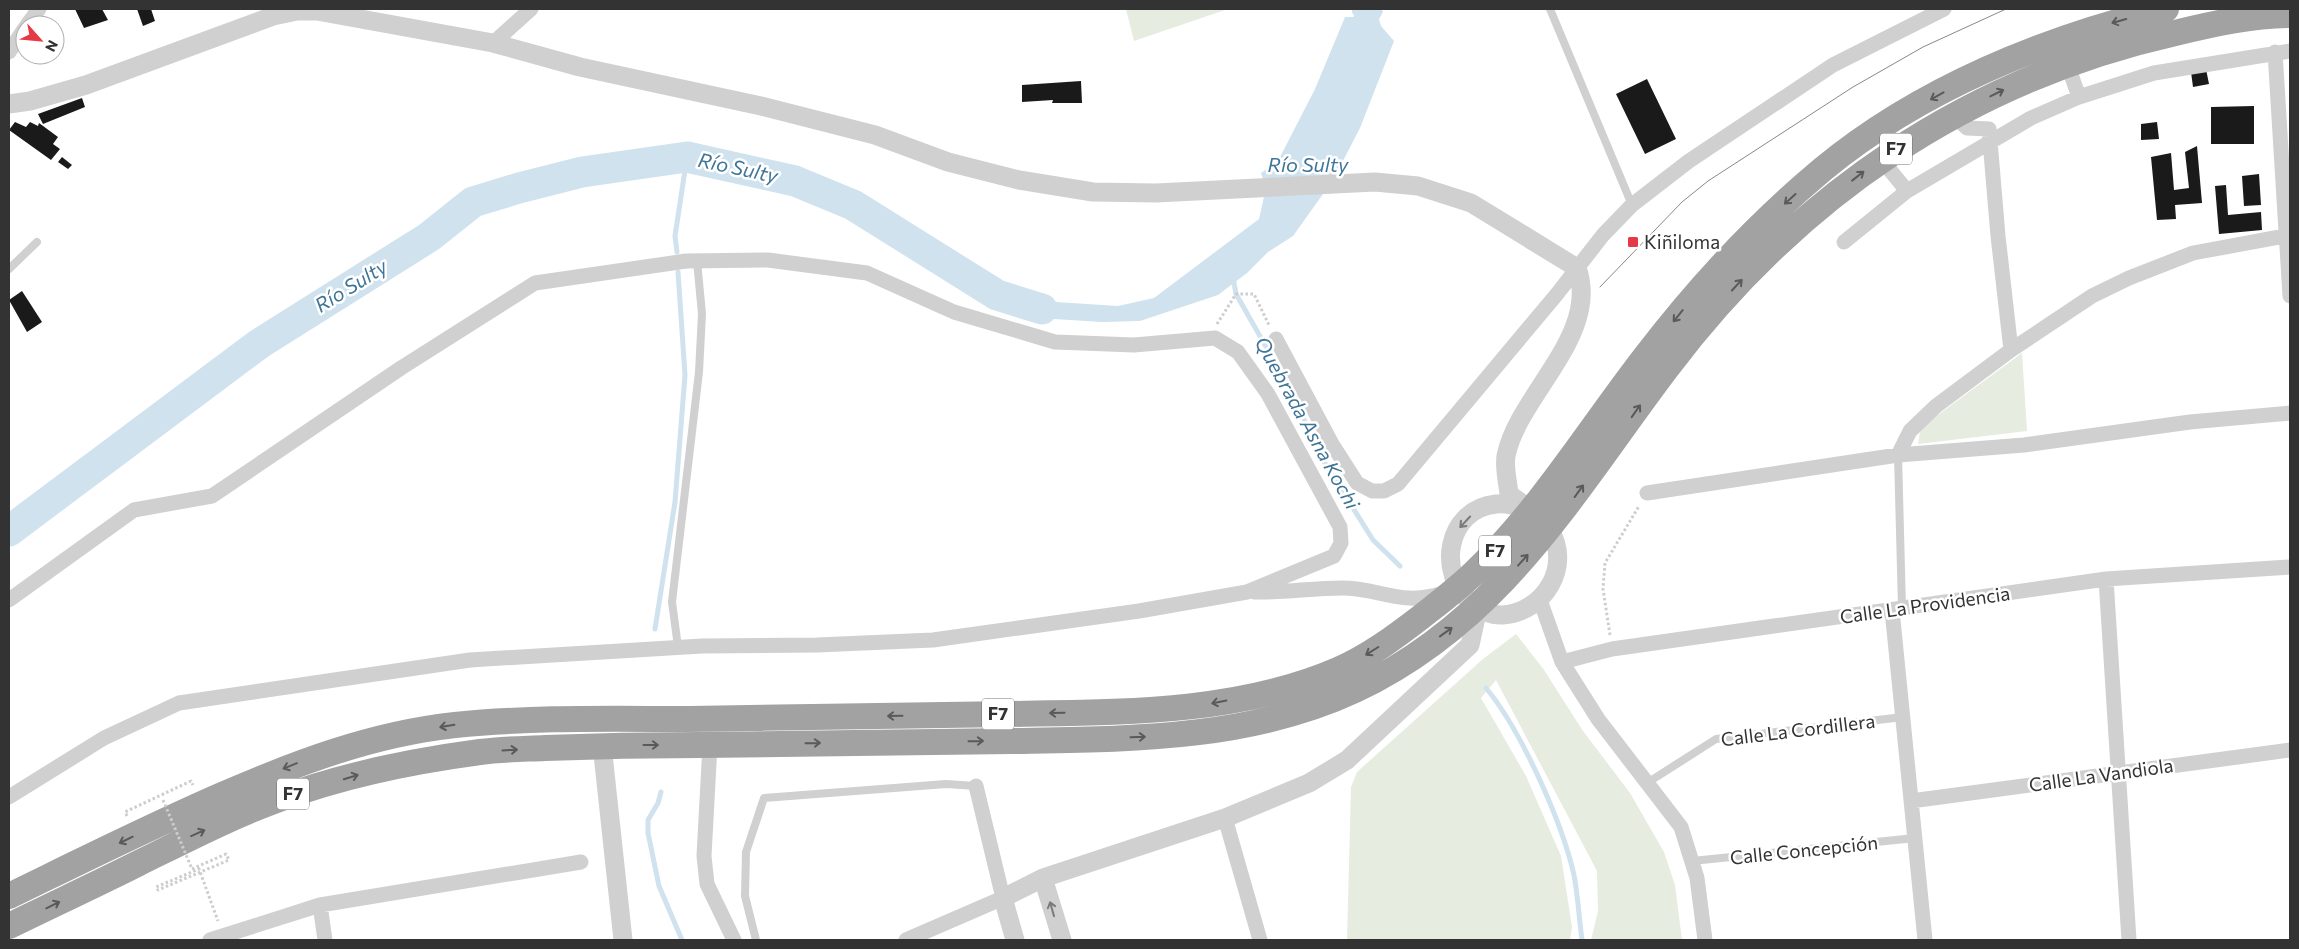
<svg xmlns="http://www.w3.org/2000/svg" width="2299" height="949" viewBox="0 0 2299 949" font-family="Commissioner,sans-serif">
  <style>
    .green { fill: #e6ecdf }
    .water { fill: #cfe2ee }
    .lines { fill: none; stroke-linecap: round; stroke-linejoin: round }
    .stream { stroke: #cfe2ee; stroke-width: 5 }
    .canal { stroke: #cfe2ee; stroke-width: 19 }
    .river { stroke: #cfe2ee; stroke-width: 31 }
    .building { fill: #1a1a1a }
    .path { stroke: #cdcdcd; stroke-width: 3; stroke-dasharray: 2.5 2.5; stroke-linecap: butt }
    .service { stroke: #d0d0d0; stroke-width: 8 }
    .minor { stroke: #d0d0d0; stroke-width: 15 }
    .tertiary { stroke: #d0d0d0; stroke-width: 19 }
    .trunk { stroke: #a2a2a2; stroke-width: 26 }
    .tram { stroke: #888; stroke-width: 1 }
    .path-bridge { stroke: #cdcdcd; stroke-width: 3; stroke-dasharray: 2.5 2.5; stroke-linecap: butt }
    .oneway { stroke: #5a5a5a }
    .oneway2 { stroke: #7a7a7a }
    .poi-dot { fill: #e63946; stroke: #fff; stroke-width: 2 }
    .labels { text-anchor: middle; stroke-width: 5; stroke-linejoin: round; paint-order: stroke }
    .shield { fill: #fff; stroke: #707070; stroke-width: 1 }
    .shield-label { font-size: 18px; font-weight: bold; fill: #333 }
    .poi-label { font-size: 19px; fill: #333; stroke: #fff; text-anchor: start }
    .street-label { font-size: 19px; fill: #333; stroke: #fff }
    .water-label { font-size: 20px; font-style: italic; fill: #3f7597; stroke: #fff }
  </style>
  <rect width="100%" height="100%" fill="#fff"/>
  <path class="green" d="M 1126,9 L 1228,9 L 1134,41 Z
    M 2022,353 L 2027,431 L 1918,444 L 1920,431 L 1935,417 Z
    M 1516,634 L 1544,670 L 1583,731 L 1630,793 L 1664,852 L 1675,885 L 1682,940 L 1591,940 L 1598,911 L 1597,871 L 1496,680 L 1481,698 L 1526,776 L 1561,856 L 1572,927 L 1570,940 L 1347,940 L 1351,787 L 1357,772 L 1483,659 Z"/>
  <path class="water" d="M 1365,9 L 1381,9 L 1383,12 L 1379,19 L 1381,26 L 1394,41 L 1360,128 L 1333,180 L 1293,236 L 1268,252 L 1247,273 L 1218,295 L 1140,321 L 1102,322 L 1054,319 L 997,306 L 1007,282 L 1056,302 L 1118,306 L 1154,298 L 1259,219 L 1266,188 L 1261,173 L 1278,161 L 1315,89 L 1345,17 L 1353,17 Z"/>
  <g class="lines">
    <path class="stream" d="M 677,252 L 675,236 L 687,157
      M 1233,277 L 1236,294 L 1294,396 L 1318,452 L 1373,540 L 1400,566
      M 655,629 L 675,502 L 685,375 L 678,272
      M 1486,688 C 1521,730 1562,822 1574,875 C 1578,896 1579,919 1582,940
      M 661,792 L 658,803 L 648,820 L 648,833 L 659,886 L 682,940"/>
    <path class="canal" d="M 1361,9 L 1363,11"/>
    <path class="river" d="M 9,531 L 259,344 L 429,237 L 473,202 L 519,188 L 582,172 L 687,157 L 795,181 L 853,205 L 997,295 L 1042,309"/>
  </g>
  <path class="building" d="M 75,9 L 102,9 L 108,20 L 84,28 Z
    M 137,9 L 151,9 L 155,21 L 143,26 Z
    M 2206,69 L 2209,84 L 2193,87 L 2191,72 Z
    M 1647,79 L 1676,139 L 1645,154 L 1616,94 Z
    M 1081,81 L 1082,103 L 1052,103 L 1053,100 L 1022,102 L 1022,85 Z
    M 82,98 L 85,107 L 43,124 L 38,114 Z
    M 2254,106 L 2254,144 L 2211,144 L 2211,107 Z
    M 15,122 L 26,127 L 30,122 L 38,126 L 39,123 L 58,137 L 53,144 L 60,149 L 51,160 L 9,130 Z
    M 2157,122 L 2159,139 L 2141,140 L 2141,124 Z
    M 2197,146 L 2202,203 L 2175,205 L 2176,219 L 2157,220 L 2151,157 L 2171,153 L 2174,190 L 2189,188 L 2185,152 Z
    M 62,157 L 72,165 L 68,169 L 58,162 Z
    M 2259,174 L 2261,205 L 2244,206 L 2242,176 Z
    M 2226,185 L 2228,215 L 2261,212 L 2262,230 L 2219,234 L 2215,186 Z
    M 22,291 L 42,322 L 27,332 L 9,300 Z"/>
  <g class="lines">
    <path class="path" d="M 1217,324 L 1236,294 L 1254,294 L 1269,325
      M 1610,635 L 1603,589 L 1605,563 L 1639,506
      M 127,816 L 125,812 L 191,781 L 193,785
      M 192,869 L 226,854 L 229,860 L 158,890 L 156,887 L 199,869 L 218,921"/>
    <path class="service" d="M 1550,9 L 1632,205
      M 9,269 L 37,242
      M 1898,455 L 1902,608
      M 678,647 L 672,602 L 699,372 L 702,314 L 697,261
      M 1647,783 L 1716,739 L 1903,717
      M 1692,861 L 1915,838
      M 756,940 L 745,896 L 746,852 L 764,798 L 946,784 L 976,786"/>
    <path class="minor" d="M 27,25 L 39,9
      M 493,43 L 531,9
      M 9,52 L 25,28
      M 2275,52 L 2290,296
      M 2068,66 L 2079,97
      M 1953,115 L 1967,128 L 1989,129 L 1998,236 L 2011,350
      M 1881,159 L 1907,191
      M 1844,242 L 1907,191 L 2031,118 L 2079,97 L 2154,73 L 2290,51
      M 1276,339 L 1332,444 L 1357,483 L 1372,491 L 1384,491 L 1398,484 L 1557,294 L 1603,235 L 1632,205 L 1689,161 L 1833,65 L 1944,9
      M 1898,455 L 1910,431 L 1936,406 L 2011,350 L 2092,296 L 2129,278 L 2193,253 L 2290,235
      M 1647,493 L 1898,455 L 2024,445 L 2190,422 L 2290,413
      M 2106,579 L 2129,940
      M 1254,592 C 1283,593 1312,588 1342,588 C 1380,588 1401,607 1444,593
      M 9,600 L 134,510 L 212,496 L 401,368 L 535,283 L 686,261 L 768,260 L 867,273 L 954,312 L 1055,342 L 1134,345 L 1215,338 L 1238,352 L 1268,394 L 1340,527 L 1341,543 L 1334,556 L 1247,592 L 1139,611 L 933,640 L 817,645 L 702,646 L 470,660 L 179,703 L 104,738 L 9,797
      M 1540,600 L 1562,662 L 1598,719 L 1681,827 L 1697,878 L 1705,940
      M 1892,610 L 1925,940
      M 1562,662 L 1612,649 L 2106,579 L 2290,567
      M 710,745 L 704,856 L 707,884 L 734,940
      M 1911,801 L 2290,750
      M 1225,818 L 1260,940
      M 320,905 L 325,940
      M 210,940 L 320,905 L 581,862
      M 906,940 L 1003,898 L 976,786"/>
    <path class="tertiary" d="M 9,104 L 30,101 L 86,85 L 273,16 L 297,11 L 317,11 L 493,43 L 580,67 L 761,106 L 875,135 L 948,162 L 1019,180 L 1093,192 L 1156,193 L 1375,182 L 1418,186 L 1471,203 L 1577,268 C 1601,335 1518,395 1506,456 C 1504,468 1508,483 1509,494 C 1523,505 1540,514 1549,529 C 1573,566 1544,612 1503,615 C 1492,616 1480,610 1472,603 C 1436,574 1446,509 1496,504 C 1508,503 1518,506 1529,510
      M 602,745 L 623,940
      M 1043,878 L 1062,940
      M 1015,940 L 1003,898 L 1043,878 L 1225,818 L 1309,783 L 1347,760 L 1470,645 L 1478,608"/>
    <path class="trunk" d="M 9,896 C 79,862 149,827 220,796 C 296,763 372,734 455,725 C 533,717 612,719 689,719 C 796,718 903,716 1010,714 C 1119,712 1236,714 1338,670 C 1368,657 1395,637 1421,617 C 1440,602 1460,587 1477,570 C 1542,507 1590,428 1645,357 C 1697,289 1757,224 1823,169 C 1920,89 2045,38 2166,9
      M 9,926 C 52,905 95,885 137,864 C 184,841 230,817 279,799 C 343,775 412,761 480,752 C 501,749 523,749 545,748 C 597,746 648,745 700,745 C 804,744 908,742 1012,741 C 1127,739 1248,740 1355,690 C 1503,620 1573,492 1667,368 C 1796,197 1966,80 2175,33 C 2212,24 2252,15 2290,15"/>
    <path class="tram" d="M 1600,287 L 1682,202 L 1708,181 L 1853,87 L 1923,47 L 2006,9"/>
    <path class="path-bridge" d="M 163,800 L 192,869"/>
  </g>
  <defs><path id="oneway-shaft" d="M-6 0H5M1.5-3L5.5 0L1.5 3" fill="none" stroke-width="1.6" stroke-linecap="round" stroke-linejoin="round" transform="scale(1.25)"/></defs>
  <g class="oneway">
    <use href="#oneway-shaft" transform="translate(2119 21) rotate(164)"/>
    <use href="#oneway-shaft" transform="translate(1997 93) rotate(-26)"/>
    <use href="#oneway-shaft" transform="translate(1937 96) rotate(151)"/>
    <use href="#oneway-shaft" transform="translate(1858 176) rotate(-38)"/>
    <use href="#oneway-shaft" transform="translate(1790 199) rotate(138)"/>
    <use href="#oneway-shaft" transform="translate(1737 285) rotate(-47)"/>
    <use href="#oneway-shaft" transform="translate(1678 316) rotate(129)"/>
    <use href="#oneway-shaft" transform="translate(1636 411) rotate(-55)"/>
    <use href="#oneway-shaft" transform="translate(1579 491) rotate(-54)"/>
    <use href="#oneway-shaft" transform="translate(1523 560) rotate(-48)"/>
    <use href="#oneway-shaft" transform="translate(1446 632) rotate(-36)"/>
    <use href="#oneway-shaft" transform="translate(1372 651) rotate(148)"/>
    <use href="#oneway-shaft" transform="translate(1219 702) rotate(169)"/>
    <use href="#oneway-shaft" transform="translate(1057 713) rotate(179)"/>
    <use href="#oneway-shaft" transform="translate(895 716) rotate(179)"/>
    <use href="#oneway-shaft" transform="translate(447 726) rotate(171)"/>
    <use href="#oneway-shaft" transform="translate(1138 737) rotate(-2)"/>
    <use href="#oneway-shaft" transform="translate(976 741) rotate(-1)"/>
    <use href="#oneway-shaft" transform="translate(813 743) rotate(-1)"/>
    <use href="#oneway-shaft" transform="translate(651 745)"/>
    <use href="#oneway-shaft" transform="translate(510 750) rotate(-3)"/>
    <use href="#oneway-shaft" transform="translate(290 766) rotate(158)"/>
    <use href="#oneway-shaft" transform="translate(351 777) rotate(-17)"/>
    <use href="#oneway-shaft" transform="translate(198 833) rotate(-24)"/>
    <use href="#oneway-shaft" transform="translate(126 840) rotate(154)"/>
    <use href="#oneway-shaft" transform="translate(53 905) rotate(-26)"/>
  </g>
  <g class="oneway2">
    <use href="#oneway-shaft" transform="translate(1465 522) rotate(133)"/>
    <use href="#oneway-shaft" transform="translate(1052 909) rotate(-106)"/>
  </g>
  <rect class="poi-dot" x="1627" y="236" width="12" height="12" rx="2.5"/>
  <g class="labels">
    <g class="shield">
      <rect x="1880" y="133.5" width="32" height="31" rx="4"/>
      <rect x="1479" y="535.5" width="32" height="31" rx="4"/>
      <rect x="982" y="698.5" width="32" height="31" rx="4"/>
      <rect x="277" y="778.5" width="32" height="31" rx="4"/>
    </g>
    <g class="shield-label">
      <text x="1896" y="155">F7</text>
      <text x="1495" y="557">F7</text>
      <text x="998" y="720">F7</text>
      <text x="293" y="800">F7</text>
    </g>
    <g class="poi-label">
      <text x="1644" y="249">Kiñiloma</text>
    </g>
    <g class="street-label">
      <text transform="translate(1925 605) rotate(-8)" y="7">Calle La Providencia</text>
      <text transform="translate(1798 730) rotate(-7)" y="7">Calle La Cordillera</text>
      <text transform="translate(2101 775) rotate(-8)" y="7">Calle La Vandiola</text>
      <text transform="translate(1804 850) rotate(-6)" y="7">Calle Concepción</text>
    </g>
    <g class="water-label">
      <text x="1308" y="172">Río Sulty</text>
      <text transform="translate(738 168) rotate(12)" y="7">Río Sulty</text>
      <text transform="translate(351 286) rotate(-32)" y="7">Río Sulty</text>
      <text transform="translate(1307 423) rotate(61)" y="7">Quebrada Asna Kochi</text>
    </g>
  </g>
  <rect width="2299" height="949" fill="none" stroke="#333333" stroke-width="20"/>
  <g transform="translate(40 40) rotate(117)"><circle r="24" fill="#ffffff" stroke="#adadad"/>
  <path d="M0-4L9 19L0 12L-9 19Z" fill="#e63946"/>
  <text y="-8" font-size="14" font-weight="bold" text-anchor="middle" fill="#333333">N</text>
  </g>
</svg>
